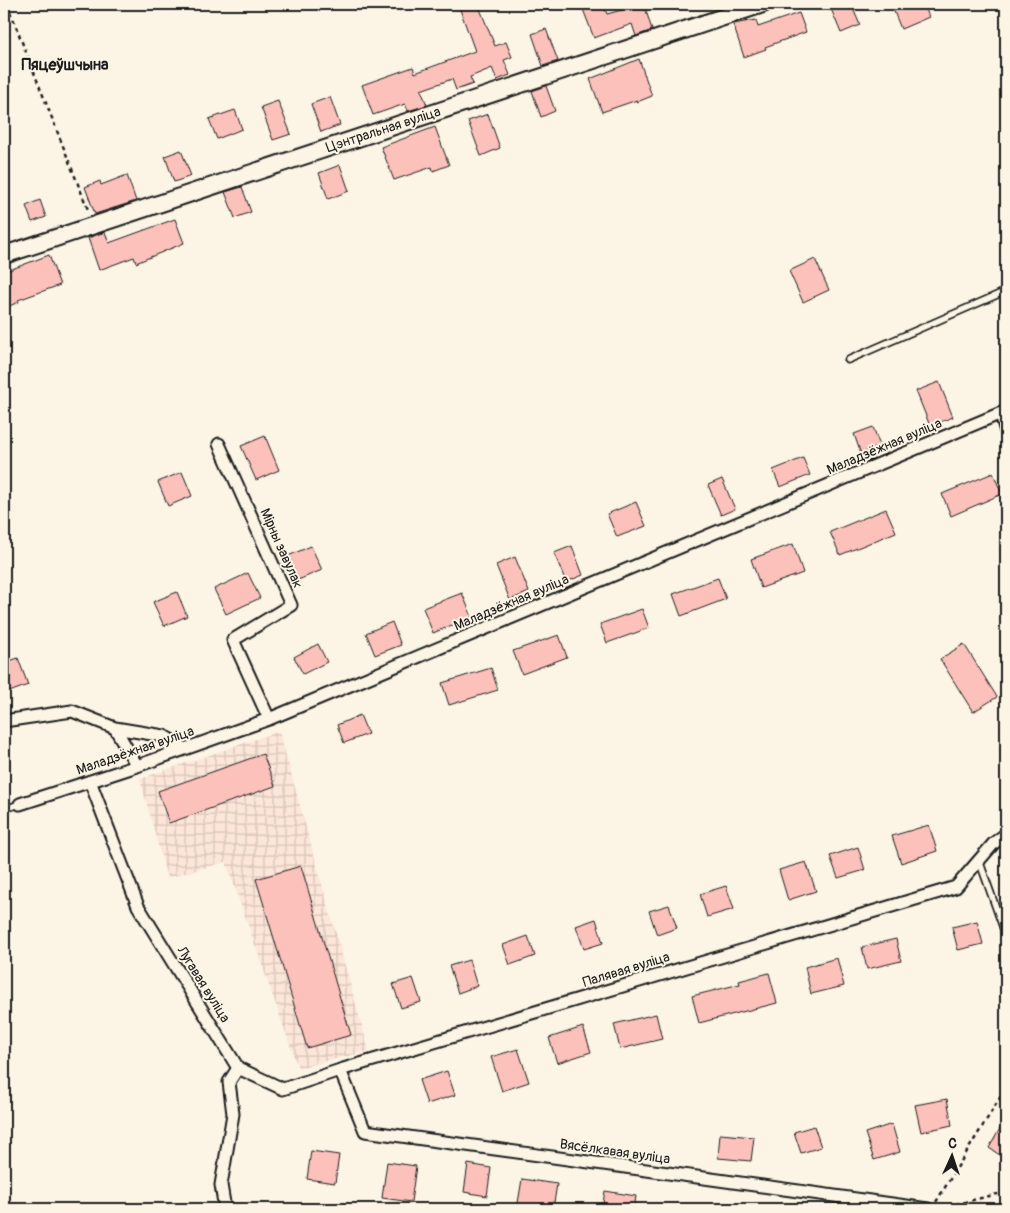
<svg xmlns="http://www.w3.org/2000/svg" width="1010" height="1213" viewBox="0 0 1010 1213" font-family="Pangolin,sans-serif">
  <style>
    .industrial { fill: url(#industrial-grid) }
    .building { fill: #fdc1bc; stroke: #1c1c1c }
    .lines { fill: none; stroke-linecap: round; stroke-linejoin: round }
    .lane-casing { stroke: #1c1c1c; stroke-width: 9 }
    .street-casing { stroke: #1c1c1c; stroke-width: 15 }
    .secondary-casing { stroke: #1c1c1c; stroke-width: 20 }
    .path { stroke: #1c1c1c; stroke-width: 2.5; stroke-dasharray: 4 4; stroke-linecap: butt }
    .lane { stroke: #fcf5e5; stroke-width: 5.5 }
    .street { stroke: #fcf5e5; stroke-width: 11 }
    .secondary { stroke: #fcf5e5; stroke-width: 16 }
    .labels { text-anchor: middle; stroke-width: 4; stroke-linejoin: round; paint-order: stroke }
    .street-label { font-size: 14px; fill: #1c1c1c; stroke: #fcf5e5 }
    .quarter-label { font-size: 16px; font-weight: bold; fill: #1c1c1c; stroke: #fcf5e5 }
  </style>
  <defs>
    <pattern id="industrial-grid" width="8" height="8" patternUnits="userSpaceOnUse" patternTransform="scale(1.25)"><rect width="8" height="8" fill="#fce5d9"/><path d="M0 4h8M4 0v8" fill="none" stroke="#d7c4ba"/></pattern>
  </defs>
  <rect width="100%" height="100%" fill="#fcf5e5"/>
  <filter id="ink" filterUnits="userSpaceOnUse"><feTurbulence type="fractalNoise" baseFrequency=".02" numOctaves="2"/><feDisplacementMap in="SourceGraphic" scale="10" xChannelSelector="R" yChannelSelector="G"/><feConvolveMatrix kernelMatrix="1 2 1 2 8 2 1 2 1" color-interpolation-filters="sRGB"/></filter>
  <g filter="url(#ink)">
    <path class="industrial" d="M 279,731 L 369,1051 L 298,1068 L 226,862 L 167,878 L 140,779 Z"/>
    <path class="building" d="M 458,4 L 478,4 L 495,46 L 506,42 L 512,57 L 504,60 L 510,75 L 497,80 L 492,68 L 470,77 L 473,84 L 456,90 L 452,79 L 421,90 L 427,105 L 408,111 L 405,104 L 373,115 L 362,85 L 413,67 L 415,73 L 475,51 Z
      M 581,4 L 603,4 L 607,14 L 644,4 L 652,30 L 636,36 L 632,24 L 594,38 Z
      M 829,4 L 851,4 L 860,25 L 841,33 Z
      M 891,4 L 924,4 L 929,17 L 901,29 Z
      M 799,13 L 806,32 L 765,47 L 766,49 L 744,57 L 733,24 L 756,20 L 758,27 Z
      M 546,29 L 558,61 L 543,66 L 532,34 Z
      M 639,59 L 652,96 L 637,102 L 637,100 L 602,112 L 590,79 Z
      M 546,86 L 555,111 L 541,117 L 532,91 Z
      M 330,97 L 340,125 L 321,132 L 311,104 Z
      M 278,101 L 291,134 L 273,140 L 261,107 Z
      M 235,110 L 242,129 L 217,139 L 209,119 Z
      M 488,114 L 500,148 L 481,156 L 468,121 Z
      M 435,127 L 449,165 L 433,171 L 432,167 L 394,180 L 381,147 Z
      M 181,150 L 191,176 L 174,182 L 165,156 Z
      M 340,165 L 349,191 L 328,199 L 319,173 Z
      M 127,175 L 136,201 L 95,214 L 85,187 L 100,181 L 101,185 Z
      M 242,187 L 251,212 L 235,218 L 225,192 Z
      M 40,200 L 46,217 L 32,222 L 26,206 Z
      M 175,219 L 184,243 L 136,263 L 134,257 L 99,270 L 88,238 L 105,232 L 109,243 Z
      M 49,255 L 60,285 L 18,300 L 19,302 L 4,308 L 4,272 Z
      M 815,259 L 829,290 L 803,302 L 789,271 Z
      M 939,382 L 953,417 L 930,426 L 916,391 Z
      M 873,427 L 880,446 L 861,454 L 854,434 Z
      M 265,436 L 279,470 L 256,480 L 241,446 Z
      M 803,458 L 810,475 L 780,487 L 773,470 Z
      M 182,472 L 192,496 L 168,506 L 158,482 Z
      M 993,473 L 1002,494 L 951,516 L 942,494 Z
      M 722,479 L 735,509 L 721,515 L 708,485 Z
      M 636,502 L 646,526 L 617,537 L 607,514 Z
      M 886,509 L 896,532 L 840,555 L 830,532 Z
      M 793,544 L 803,573 L 761,588 L 751,559 Z
      M 311,546 L 322,570 L 298,580 L 288,556 Z
      M 572,546 L 583,575 L 566,582 L 554,553 Z
      M 515,557 L 529,592 L 510,600 L 496,565 Z
      M 248,573 L 260,598 L 226,614 L 214,589 Z
      M 718,578 L 726,599 L 681,616 L 673,594 Z
      M 177,592 L 187,616 L 164,626 L 153,602 Z
      M 462,593 L 472,617 L 433,633 L 423,608 Z
      M 642,609 L 649,628 L 607,643 L 600,624 Z
      M 392,622 L 401,645 L 375,655 L 366,633 Z
      M 559,635 L 567,657 L 522,674 L 513,651 Z
      M 318,644 L 327,662 L 303,674 L 294,657 Z
      M 964,644 L 997,697 L 973,712 L 940,659 Z
      M 18,658 L 28,685 L 4,694 L 4,663 Z
      M 491,668 L 498,690 L 449,705 L 442,683 Z
      M 360,715 L 368,734 L 344,743 L 337,725 Z
      M 263,754 L 275,786 L 169,823 L 158,791 Z
      M 929,825 L 937,851 L 901,863 L 892,836 Z
      M 858,847 L 865,870 L 838,878 L 830,856 Z
      M 806,862 L 816,891 L 788,900 L 779,870 Z
      M 301,866 L 351,1035 L 307,1048 L 256,879 Z
      M 726,886 L 734,909 L 707,917 L 700,894 Z
      M 669,905 L 677,928 L 657,935 L 649,911 Z
      M 596,919 L 603,943 L 584,949 L 576,926 Z
      M 977,921 L 983,944 L 958,950 L 952,927 Z
      M 528,936 L 535,956 L 510,965 L 503,945 Z
      M 896,939 L 901,961 L 867,969 L 862,947 Z
      M 837,958 L 844,986 L 811,994 L 805,967 Z
      M 469,960 L 477,986 L 458,993 L 449,966 Z
      M 769,973 L 777,1003 L 699,1023 L 692,996 L 740,984 L 739,981 Z
      M 413,978 L 421,1002 L 401,1008 L 393,984 Z
      M 656,1014 L 662,1039 L 620,1049 L 614,1024 Z
      M 583,1027 L 591,1052 L 557,1063 L 549,1038 Z
      M 518,1049 L 529,1082 L 502,1091 L 491,1057 Z
      M 447,1071 L 455,1095 L 427,1104 L 419,1080 Z
      M 947,1099 L 952,1125 L 921,1132 L 915,1105 Z
      M 1006,1118 L 1006,1159 L 989,1148 Z
      M 892,1124 L 900,1152 L 874,1160 L 865,1133 Z
      M 814,1126 L 821,1147 L 801,1153 L 794,1132 Z
      M 720,1134 L 754,1137 L 751,1161 L 718,1158 Z
      M 311,1151 L 339,1155 L 335,1183 L 307,1179 Z
      M 387,1162 L 416,1166 L 411,1202 L 382,1198 Z
      M 468,1164 L 491,1168 L 487,1196 L 464,1192 Z
      M 522,1179 L 557,1184 L 553,1209 L 517,1209 Z
      M 605,1191 L 636,1196 L 634,1209 L 602,1209 Z"/>
    <g class="lines">
      <defs>
        <path id="lane" d="M 848,360 L 1006,291
          M 4,809 L 20,804
          M 979,860 L 1006,936"/>
        <path id="street" d="M 1001,414 L 1006,432
          M 219,444 L 291,605 L 233,640 L 269,719
          M 4,721 L 72,711 L 115,728 L 137,766
          M 115,728 L 164,736 L 185,749
          M 90,781 L 138,906 L 238,1068 L 229,1082 L 233,1114 L 221,1185 L 225,1209
          M 20,804 L 137,766 L 269,719 L 1006,411
          M 238,1068 L 283,1089 L 340,1070 L 956,887 L 994,843 L 1006,834
          M 340,1070 L 365,1131 L 928,1209"/>
        <path id="secondary" d="M 4,255 L 763,4"/>
      </defs>
      <use href="#lane" class="lane-casing"/>
      <use href="#street" class="street-casing"/>
      <use href="#secondary" class="secondary-casing"/>
      <path class="path" d="M 7,4 L 89,212
        M 936,1202 L 1006,1088
        M 940,1208 L 1006,1192"/>
      <use href="#lane" class="lane"/>
      <use href="#street" class="street"/>
      <use href="#secondary" class="secondary"/>
    </g>
  </g>
  <g class="labels">
    <g class="street-label">
      <text transform="translate(383 129) rotate(-18)" y="5">Цэнтральная вуліца</text>
      <text transform="translate(884 446) rotate(-23)" y="5">Маладзёжная вуліца</text>
      <text transform="translate(282 548) rotate(66)" y="5">Мірны завулак</text>
      <text transform="translate(511 602) rotate(-23)" y="5">Маладзёжная вуліца</text>
      <text transform="translate(135 750) rotate(-19)" y="5">Маладзёжная вуліца</text>
      <text transform="translate(626 969) rotate(-17)" y="5">Палявая вуліца</text>
      <text transform="translate(204 984) rotate(58)" y="5">Лугавая вуліца</text>
      <text transform="translate(615 1151) rotate(8)" y="5">Вясёлкавая вуліца</text>
    </g>
    <g class="quarter-label">
      <text x="65" y="70">Пяцеўшчына</text>
    </g>
  </g>
  <rect width="1010" height="1213" fill="none" stroke="#fcf5e5" stroke-width="20"/>
  <rect x="10" y="10" width="990" height="1193" fill="none" stroke="#1c1c1c" stroke-width="2" filter="url(#ink)"/>
  <g transform="translate(952 1156) rotate(3)" stroke="#fcf5e5" stroke-width="4" paint-order="stroke">
  <path d="M0-4L9 19L0 12L-9 19Z" fill="#1c1c1c"/>
  <text y="-8" font-size="14" font-weight="bold" text-anchor="middle" fill="#1c1c1c">С</text>
  </g>
</svg>
